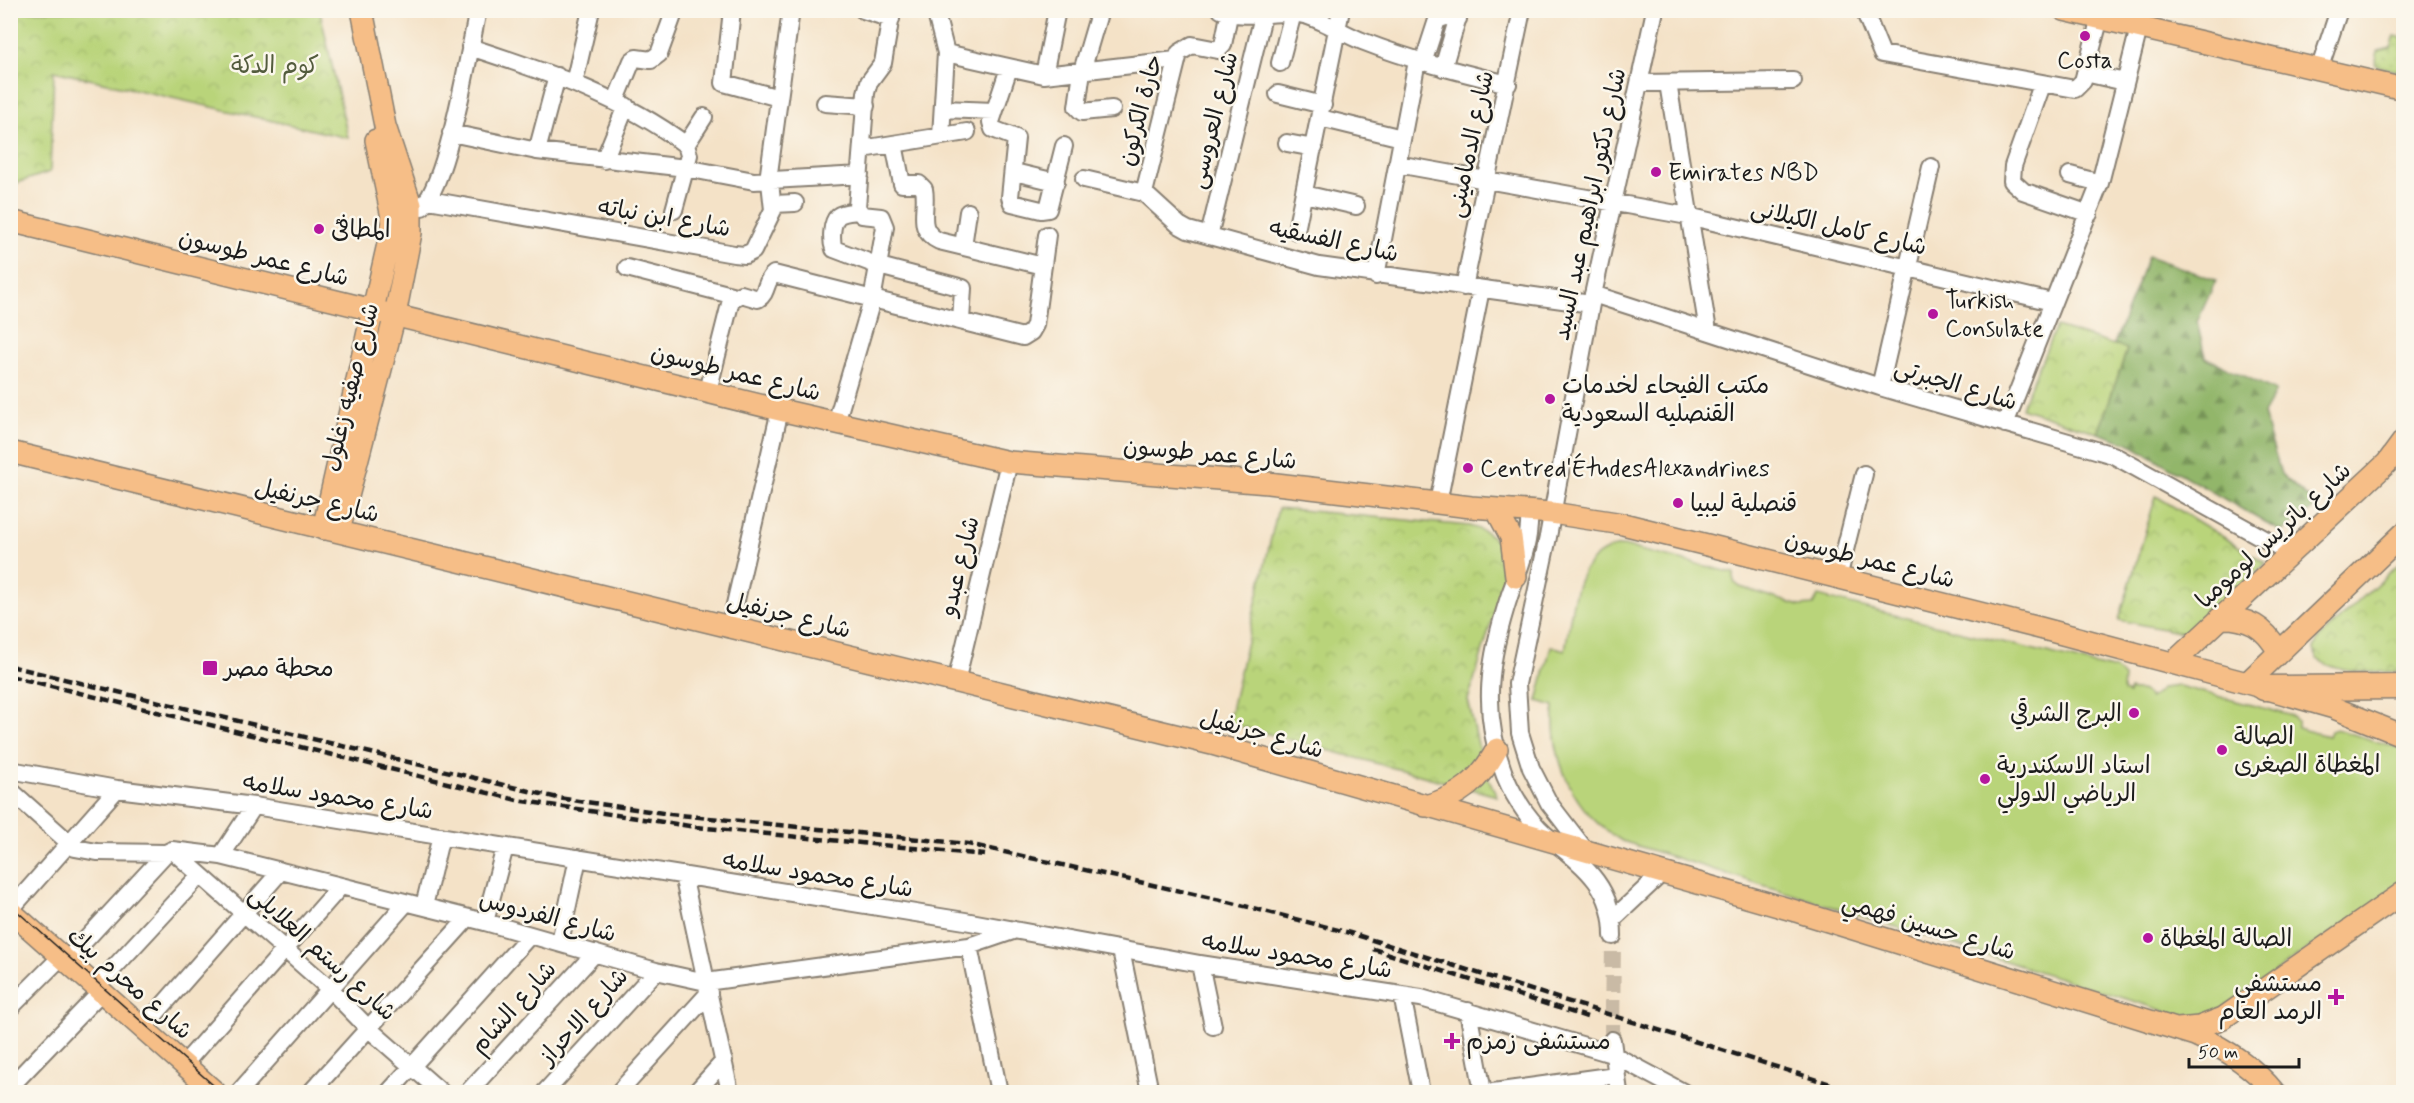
<svg xmlns="http://www.w3.org/2000/svg" width="2414" height="1103" viewBox="0 0 2414 1103" font-family="Mynerve,'Playpen Sans Arabic',sans-serif">
  <style>
    .grass { fill: #b9d47a; stroke: #6a784b; stroke-width: 1.5 }
    .forest { fill: url(#forest-firs); stroke: #576943; stroke-width: 1.5 }
    .park { fill: url(#park-crowns); stroke: #6a784b; stroke-width: 1.5 }
    .garden { fill: url(#garden-dots); stroke: #6a784b; stroke-width: 1.5 }
    .lines { fill: none; stroke-linecap: round; stroke-linejoin: round }
    .minor-tunnel { stroke: #c9baa5; stroke-width: 16; stroke-dasharray: 16 8; stroke-linecap: butt }
    .minor-casing { stroke: #887f72; stroke-width: 20 }
    .major-casing { stroke: #887f72; stroke-width: 24 }
    .highway-casing { stroke: #887f72; stroke-width: 27 }
    .minor { stroke: #fff; stroke-width: 16 }
    .major { stroke: #f6be87; stroke-width: 21 }
    .highway { stroke: #f6be87; stroke-width: 24 }
    .tram { stroke: #1c1c1c; stroke-width: 1.5 }
    .rail { stroke: #1c1c1c; stroke-width: 4.5; stroke-dasharray: 9 4.5; stroke-linecap: butt }
    .poi-dot { fill: #b5179e; stroke: #fbf7ec; stroke-width: 2 }
    .labels { text-anchor: middle; stroke-width: 5; stroke-linejoin: round; paint-order: stroke }
    .poi-label { font-size: 24px; fill: #1c1c1c; stroke: #fbf7ec; text-anchor: start }
    .park-label { font-size: 24px; fill: #535c3d; stroke: #fbf7ec }
    .street-label { font-size: 24px; fill: #1c1c1c; stroke: #fbf7ec }
  </style>
  <defs>
    <pattern id="forest-firs" width="22" height="20" patternUnits="userSpaceOnUse" patternTransform="scale(1.5)"><rect width="22" height="20" fill="#92b66a"/><path d="M5 1l3.5 6h-7zM16 11l3.5 6h-7z" fill="#769356"/></pattern>
    <pattern id="park-crowns" width="20" height="18" patternUnits="userSpaceOnUse" patternTransform="scale(1.5)"><rect width="20" height="18" fill="#b9d47a"/><path d="M2 6a3 3 0 1 1 6 0M12 15a3 3 0 1 1 6 0" fill="none" stroke="#9eb569"/></pattern>
    <pattern id="garden-dots" width="8" height="8" patternUnits="userSpaceOnUse" patternTransform="scale(1.5)"><rect width="8" height="8" fill="#b9d47a"/><path d="M2 2h.1M6 6h.1" fill="none" stroke="#9eb569" stroke-width="1.8" stroke-linecap="round"/></pattern>
  </defs>
  <rect width="100%" height="100%" fill="#fbf7ec"/>
  <filter id="ink" filterUnits="userSpaceOnUse"><feTurbulence type="fractalNoise" baseFrequency=".0167" numOctaves="2"/><feDisplacementMap in="SourceGraphic" scale="12" xChannelSelector="R" yChannelSelector="G"/><feConvolveMatrix kernelMatrix="1 2 1 2 8 2 1 2 1" color-interpolation-filters="sRGB"/></filter>
  <filter id="wash" filterUnits="userSpaceOnUse"><feTurbulence type="fractalNoise" baseFrequency=".008" numOctaves="4" result="noise"/><feDisplacementMap in="SourceGraphic" scale="24" xChannelSelector="R" yChannelSelector="G"/><feGaussianBlur stdDeviation="1.35" result="paint"/><feColorMatrix in="noise" values="0 0 0 0 0 0 0 0 0 0 0 0 0 0 0 0 0 1.4 0 .05"/><feComposite in="paint" operator="in"/></filter>
  <g filter="url(#wash)">
    <rect width="100%" height="100%" fill="#f4e2c7"/>
    <path class="grass" d="M 1623,546 L 1734,573 L 1734,582 L 1740,587 L 1800,606 L 1813,605 L 1818,596 L 2115,670 L 2124,677 L 2123,692 L 2128,694 L 2129,690 C 2138,693 2144,687 2150,699 L 2162,688 L 2179,686 L 2293,716 L 2297,721 L 2297,728 L 2328,736 L 2330,731 L 2336,729 L 2403,749 L 2403,884 L 2221,1009 L 2203,1016 L 2184,1017 L 1622,841 C 1573,813 1551,760 1554,706 L 1537,701 L 1551,646 L 1565,650 C 1573,610 1572,551 1623,546 Z"/>
    <path class="forest" d="M 2148,256 L 2216,280 L 2197,322 L 2205,357 L 2276,391 L 2263,414 L 2281,474 L 2317,506 L 2281,532 L 2128,443 L 2098,433 L 2127,350 L 2114,344 Z"/>
    <path class="park" d="M 10,11 L 320,11 L 348,138 L 54,71 L 50,172 L 11,185 Z
      M 2056,327 L 2127,349 L 2098,433 L 2021,408 Z
      M 2156,496 L 2266,563 L 2192,635 L 2119,620 Z
      M 1278,508 L 1469,526 C 1493,532 1503,543 1508,567 L 1468,700 L 1483,767 L 1497,796 L 1228,723 Z
      M 2403,560 L 2403,671 C 2375,672 2342,676 2317,659 L 2314,649 L 2318,639 Z"/>
    <path class="garden" d="M 2395,36 L 2403,38 L 2401,72 L 2375,65 L 2378,51 L 2391,48 Z"/>
  </g>
  <g filter="url(#ink)">
    <g class="lines">
      <path class="minor-tunnel" d="M 1612,1040 L 1613,936"/>
      <defs>
        <path id="minor" d="M 732,10 L 724,83 L 779,98
          M 863,10 L 891,19
          M 935,10 L 946,53 L 941,136
          M 1100,10 L 1082,71 L 1077,107 L 1082,112 L 1112,109
          M 1221,10 C 1251,22 1281,7 1308,16 C 1326,22 1344,34 1362,41 C 1410,60 1459,72 1508,84
          M 1864,10 L 1882,54 L 2075,89 L 2083,81 L 2102,10
          M 470,47 C 546,72 621,96 686,145 L 689,155 L 674,210
          M 946,53 L 1044,75 L 1176,60
          M 1280,63 L 1293,13
          M 1423,63 L 1437,20 L 1449,16 L 1458,19
          M 1009,68 L 991,122 L 993,129 L 1016,138 L 1010,197 L 1012,203 L 1041,210 L 1048,209 L 1064,146
          M 1443,68 L 1460,10
          M 2319,70 L 2339,10
          M 2085,73 L 2125,82
          M 1044,75 L 1057,10
          M 574,83 L 591,10
          M 1640,83 L 1793,81
          M 1668,83 L 1708,331
          M 2042,85 L 2013,166 L 2012,181 L 2023,191 L 2089,214
          M 1278,94 L 1323,105
          M 616,100 L 632,61 L 636,58 L 651,60 L 659,54 L 675,10
          M 825,103 L 866,106
          M 943,109 L 994,111
          M 1320,118 L 1402,138
          M 451,133 L 537,151 L 686,168 L 754,181 L 860,175
          M 1287,143 L 1314,148
          M 894,144 L 902,184 L 919,184 L 924,189 C 928,209 915,230 939,241 L 1043,266
          M 686,145 L 704,117
          M 862,149 L 967,132
          M 537,151 L 557,76
          M 604,160 L 626,106
          M 1397,164 L 1688,216 L 2052,302
          M 1014,172 L 1056,182
          M 2070,175 L 2100,183
          M 1084,179 L 1144,193 L 1179,225 L 1188,230 L 1319,266 L 1591,304
          M 1144,193 L 1179,53 L 1192,45 L 1218,50 L 1223,45 L 1230,10
          M 1304,194 L 1356,206
          M 429,200 L 734,254 L 745,255 L 753,251 L 773,210 L 769,173 L 791,10
          M 774,204 L 795,203
          M 422,207 C 448,181 469,52 478,10
          M 858,211 C 852,212 843,212 838,216 C 831,223 831,241 834,249 L 879,266 L 963,288 L 961,321
          M 1296,231 L 1341,10
          M 1209,236 L 1263,16
          M 963,246 L 968,212
          M 627,268 L 735,296
          M 1376,276 L 1417,61
          M 1464,287 L 1522,10
          M 1593,294 L 1880,387 L 2113,455 L 2290,553
          M 1880,387 L 1931,167
          M 708,391 L 731,300 L 741,294 L 758,299 C 768,293 765,280 774,274 L 1023,337 L 1031,332 L 1035,325 L 1047,235
          M 836,423 L 872,300 L 885,227 L 881,217 L 862,215 L 857,207 L 866,93 L 869,82 L 883,63 L 892,10
          M 2005,424 L 2100,183 L 2139,28
          M 1438,503 L 1481,289
          M 1529,511 C 1531,541 1520,567 1510,594 C 1489,658 1480,711 1505,776 C 1515,800 1532,825 1553,841 C 1587,868 1613,888 1613,936
          M 1838,578 L 1864,474
          M 730,626 L 780,410
          M 956,682 L 1009,462
          M 10,770 L 117,789 L 254,806 L 965,921 L 1200,964 L 1421,998 L 1612,1054 L 1683,1092
          M 10,790 L 75,848 L 97,852 L 166,853 L 172,850 L 221,856 L 485,922 L 656,971 L 706,982 L 969,946 L 1013,931
          M 172,850 L 331,990 L 369,1029 L 441,1092
          M 1586,851 L 1549,803 L 1531,768 L 1520,733 L 1517,684 L 1548,537 L 1591,304 L 1655,10
          M 221,856 L 254,806
          M 683,875 L 730,1092
          M 424,906 L 441,836
          M 10,910 L 117,789
          M 1613,919 L 1661,874
          M 485,922 L 505,847
          M 560,942 L 578,858
          M 969,946 L 999,1092
          M 1121,950 L 1150,1092
          M 66,961 L 166,853
          M 1200,964 L 1213,1026
          M 96,987 L 200,875
          M 1402,995 L 1421,1092
          M 10,1008 L 61,957
          M 1468,1011 L 1483,1092
          M 143,1028 L 280,872
          M 1612,1040 L 1619,1092
          M 184,1064 L 340,887
          M 10,1087 L 101,992
          M 239,1092 L 406,903
          M 311,1092 L 467,919
          M 389,1092 L 530,935
          M 468,1092 L 595,953
          M 545,1092 L 656,971
          M 619,1092 L 709,993
          M 696,1092 L 724,1061
          M 1493,1092 L 1616,1075"/>
        <path id="major" d="M 2064,10 L 2404,89
          M 10,221 L 780,410 L 1009,462 L 1268,483 L 1471,507 L 1552,513 L 1623,524 L 2040,628 L 2247,683 L 2334,708 L 2404,736
          M 10,452 L 1212,744 L 1799,912 L 2195,1035 C 2226,1049 2253,1066 2274,1092
          M 1496,509 L 1511,537 L 1516,577
          M 323,529 L 393,222 L 376,140
          M 339,531 L 395,315 L 411,233 L 411,205 L 385,126 L 362,10
          M 2220,618 C 2248,617 2265,627 2278,651
          M 2173,663 L 2387,463 L 2404,440
          M 2247,683 L 2404,533
          M 1425,806 C 1460,797 1480,780 1497,749
          M 10,911 L 215,1092
          M 2178,1029 L 2199,1027 L 2223,1018 L 2404,892"/>
        <path id="highway" d="M 2264,688 L 2404,687"/>
      </defs>
      <use href="#minor" class="minor-casing"/>
      <use href="#major" class="major-casing"/>
      <use href="#highway" class="highway-casing"/>
      <use href="#minor" class="minor"/>
      <use href="#major" class="major"/>
      <use href="#highway" class="highway"/>
      <path class="tram" d="M 10,905 L 221,1092"/>
      <path class="rail" d="M 10,666 L 558,798 L 670,814 L 968,844 L 1225,901 L 1350,933 L 1856,1092
        M 10,676 L 517,800 L 696,827 L 985,855
        M 1373,949 L 1587,1017"/>
    </g>
  </g>
  <g class="poi-dot">
    <circle cx="2085" cy="36" r="6"/>
    <circle cx="1656" cy="172" r="6"/>
    <circle cx="319" cy="229" r="6"/>
    <circle cx="1933" cy="314" r="6"/>
    <circle cx="1550" cy="399" r="6"/>
    <circle cx="1468" cy="468" r="6"/>
    <circle cx="1678" cy="503" r="6"/>
    <rect x="202" y="660" width="16" height="16" rx="3"/>
    <circle cx="2134" cy="713" r="6"/>
    <circle cx="2222" cy="750" r="6"/>
    <circle cx="1985" cy="779" r="6"/>
    <circle cx="2148" cy="938" r="6"/>
    <path d="M2333 988h6v6h6v6h-6v6h-6v-6h-6v-6h6z"/>
    <path d="M1449 1032h6v6h6v6h-6v6h-6v-6h-6v-6h6z"/>
  </g>
  <g class="labels">
    <g class="poi-label">
      <text x="2085" y="68" text-anchor="middle">Costa</text>
      <text x="1668" y="180">Emirates NBD</text>
      <text x="331" y="237">المطافئ</text>
      <text x="1945" y="308">Turkish<tspan x="1945" dy="28">Consulate</tspan></text>
      <text x="1562" y="393">مكتب الفيحاء لخدمات<tspan x="1562" dy="28">القنصليه السعودية</tspan></text>
      <text x="1480" y="476">Centred'ÉtudesAlexandrines</text>
      <text x="1690" y="511">قنصلية ليبيا</text>
      <text x="224" y="676">محطة مصر</text>
      <text x="2122" y="721" text-anchor="end">البرج الشرقي</text>
      <text x="2234" y="744">الصالة<tspan x="2234" dy="28">المغطاة الصغرى</tspan></text>
      <text x="1997" y="773">استاد الاسكندرية<tspan x="1997" dy="28">الرياضي الدولي</tspan></text>
      <text x="2160" y="946">الصالة المغطاة</text>
      <text x="2322" y="991" text-anchor="end">مستشفي<tspan x="2322" dy="28">الرمد العام</tspan></text>
      <text x="1466" y="1049">مستشفى زمزم</text>
    </g>
    <g class="park-label">
      <text x="275" y="73">كوم الدكة</text>
    </g>
    <g class="street-label">
      <text transform="translate(1140 110) rotate(-75)" y="8">حارة الكركون</text>
      <text transform="translate(1213 120) rotate(-76)" y="8">شارع العروسى</text>
      <text transform="translate(1470 144) rotate(-78)" y="8">شارع الدمامينى</text>
      <text transform="translate(1589 204) rotate(-78)" y="8">شارع دكتور ابراهيم عبد السيد</text>
      <text transform="translate(664 217) rotate(10)" y="8">شارع ابن نباته</text>
      <text transform="translate(1839 227) rotate(13)" y="8">شارع كامل الكيلانى</text>
      <text transform="translate(1334 240) rotate(12)" y="8">شارع الفسقيه</text>
      <text transform="translate(264 257) rotate(14)" y="8">شارع عمر طوسون</text>
      <text transform="translate(736 372) rotate(14)" y="8">شارع عمر طوسون</text>
      <text transform="translate(1956 384) rotate(17)" y="8">شارع الجبرتى</text>
      <text transform="translate(350 387) rotate(-76)" y="8">شارع صفيه زغلول</text>
      <text transform="translate(1210 453) rotate(5)" y="8">شارع عمر طوسون</text>
      <text transform="translate(317 500) rotate(13)" y="8">شارع جرنفيل</text>
      <text transform="translate(2273 535) rotate(-43)" y="8">شارع باتريس لومومبا</text>
      <text transform="translate(1870 559) rotate(14)" y="8">شارع عمر طوسون</text>
      <text transform="translate(959 566) rotate(-76)" y="8">شارع عبدو</text>
      <text transform="translate(789 615) rotate(14)" y="8">شارع جرنفيل</text>
      <text transform="translate(1262 733) rotate(16)" y="8">شارع جرنفيل</text>
      <text transform="translate(338 796) rotate(9)" y="8">شارع محمود سلامه</text>
      <text transform="translate(818 874) rotate(9)" y="8">شارع محمود سلامه</text>
      <text transform="translate(548 916) rotate(15)" y="8">شارع الفردوس</text>
      <text transform="translate(1929 926) rotate(17)" y="8">شارع حسين فهمي</text>
      <text transform="translate(323 953) rotate(42)" y="8">شارع رستم العلايلى</text>
      <text transform="translate(1297 955) rotate(9)" y="8">شارع محمود سلامه</text>
      <text transform="translate(130 983) rotate(41)" y="8">شارع محرم بيك</text>
      <text transform="translate(513 1007) rotate(-48)" y="8">شارع الشام</text>
      <text transform="translate(583 1016) rotate(-48)" y="8">شارع الاحراز</text>
    </g>
  </g>
  <rect width="2414" height="1103" fill="none" stroke="#fbf7ec" stroke-width="36"/>
  <path d="M2189 1058v9h110v-9" fill="none" stroke="#1c1c1c" stroke-width="3"/>
  <text x="2198" y="1058" font-size="18" fill="#1c1c1c" stroke="#fbf7ec" stroke-width="4.5" paint-order="stroke">50 m</text>
</svg>
